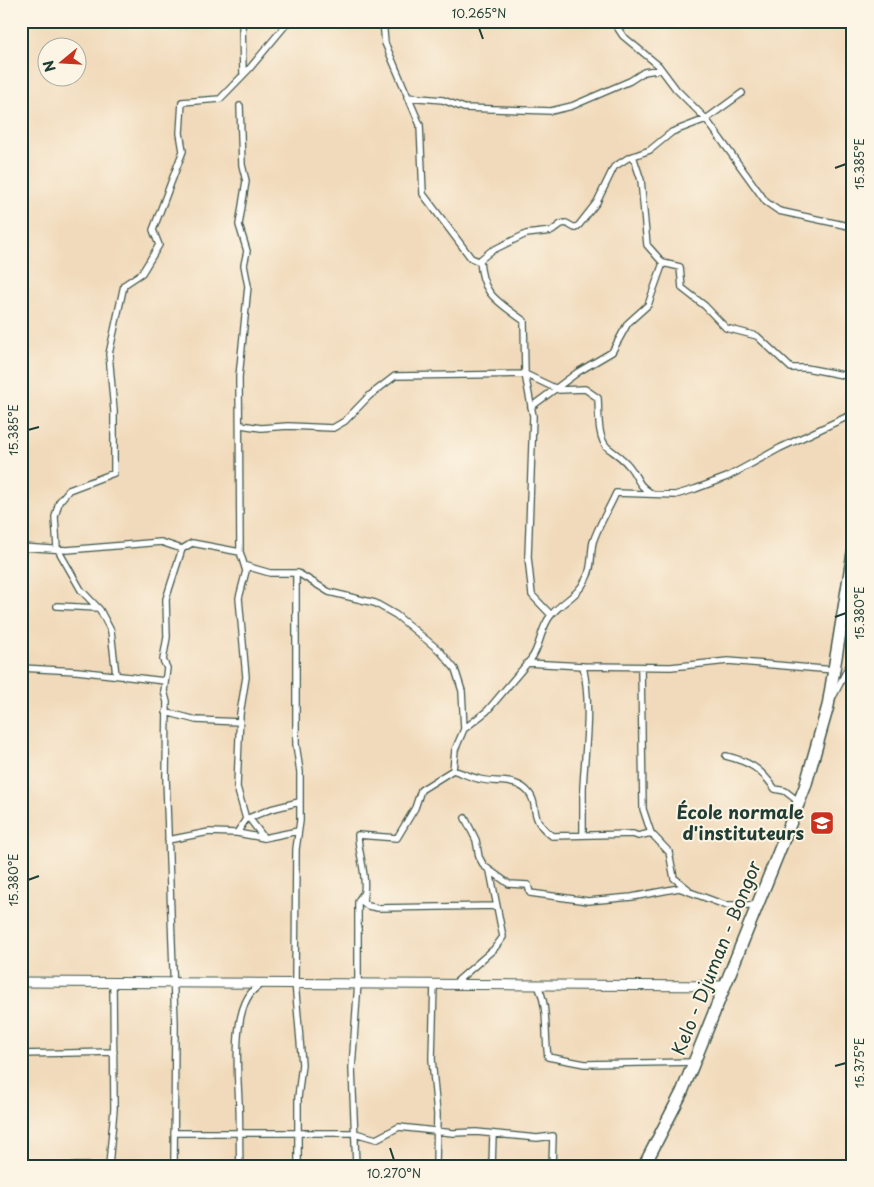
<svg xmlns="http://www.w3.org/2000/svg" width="874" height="1187" viewBox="0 0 874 1187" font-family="'Playpen Sans',sans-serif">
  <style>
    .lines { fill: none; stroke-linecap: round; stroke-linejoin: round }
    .street-casing { stroke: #3e5548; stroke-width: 8 }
    .secondary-casing { stroke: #3e5548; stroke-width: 11 }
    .highway-casing { stroke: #3e5548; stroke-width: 14 }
    .street { stroke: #fff; stroke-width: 5.5 }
    .secondary { stroke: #fff; stroke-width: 9 }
    .highway { stroke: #fff; stroke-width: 11 }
    .ticks { fill: none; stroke: #1f3d34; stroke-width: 2 }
    .labels { text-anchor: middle; stroke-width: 4; stroke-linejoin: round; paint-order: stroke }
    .poi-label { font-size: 18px; font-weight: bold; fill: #1f3d34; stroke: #fcf5e5; text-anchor: end }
    .street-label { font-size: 18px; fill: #1f3d34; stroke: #fcf5e5 }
    .neatline { fill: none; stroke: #1f3d34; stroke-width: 2 }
    .ticks-label { font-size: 12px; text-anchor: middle; fill: #1f3d34 }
  </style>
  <rect width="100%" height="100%" fill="#fcf5e5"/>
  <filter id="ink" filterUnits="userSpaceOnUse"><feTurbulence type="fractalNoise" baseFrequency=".02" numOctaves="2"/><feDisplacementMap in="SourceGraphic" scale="10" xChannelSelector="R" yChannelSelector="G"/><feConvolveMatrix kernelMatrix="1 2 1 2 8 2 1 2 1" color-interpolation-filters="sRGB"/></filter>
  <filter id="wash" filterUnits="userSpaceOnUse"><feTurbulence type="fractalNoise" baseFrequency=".0096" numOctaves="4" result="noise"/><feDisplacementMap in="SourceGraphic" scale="20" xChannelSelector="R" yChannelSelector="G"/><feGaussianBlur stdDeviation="1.12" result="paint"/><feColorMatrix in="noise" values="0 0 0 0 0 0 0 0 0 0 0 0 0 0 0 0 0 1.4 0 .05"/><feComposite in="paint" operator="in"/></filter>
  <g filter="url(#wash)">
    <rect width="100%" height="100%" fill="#f1dabb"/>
  </g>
  <g filter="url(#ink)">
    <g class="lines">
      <defs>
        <path id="street" d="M 242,21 L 243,75
          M 383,21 L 385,43 L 420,125 L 423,194 L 471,258 L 478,261
          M 613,21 L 623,36 L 658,65 L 676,89 L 706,119 L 766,202 L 779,211 L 853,227
          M 407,97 L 443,100 L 464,108 L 551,111 L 572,106 L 630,81 L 644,72 L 661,69
          M 633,156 L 641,180 L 647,245 L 663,263 L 680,267 L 682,288 L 705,306 L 726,328 L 757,336 L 791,368 L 806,368 L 853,377
          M 525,374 L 533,416 L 528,557 L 532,595 L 551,615
          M 525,374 L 559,390 L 585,389 L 598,398 C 599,412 597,439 608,448 C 616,454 623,458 629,466 C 639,478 636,484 651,493
          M 531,407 L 578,372 L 612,352 L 628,323 L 648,305 L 663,263
          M 241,425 L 261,428 L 288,426 L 333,428 L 345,421 L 369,396 L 395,376 L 525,374 L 524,321 C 498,301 482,296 480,260 L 491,251 L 526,234 L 552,231 L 561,224 L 566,223 L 575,228 L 579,225 L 597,202 L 614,167 L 628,158 L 650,150 L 672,132 L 706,119 L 742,93
          M 21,547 L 67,550 L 161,542 L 182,549
          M 21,554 L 25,547
          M 246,566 L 270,573 L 298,573 L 329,592 L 375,603 L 396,615 L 440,651 L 455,669 L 462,691 L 464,729
          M 296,573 L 296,744 L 300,772 L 300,821 L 296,849 L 295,982 L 302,1064 L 298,1098 L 298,1166
          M 57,606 L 98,608
          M 527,663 L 583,666 C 592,707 585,747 583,788 C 583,803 583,819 583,834
          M 583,666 L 671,667 L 728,661 L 834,670
          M 641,667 L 643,809 L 651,833
          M 21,668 L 77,671 L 165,681
          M 116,675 L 111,631 L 100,610 L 81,590 L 57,548 L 55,517 L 59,502 L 69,490 L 114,473 L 114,411 L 109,354 L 124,285 L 142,273 L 159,245 L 153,230 L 183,151 L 180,133 L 182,102 L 220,99 L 250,68 L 289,21
          M 834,695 L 853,658
          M 166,712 L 196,720 L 240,722
          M 726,756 C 750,762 760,768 775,789 L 785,791 L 799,802
          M 453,770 C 462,773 470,777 479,779 C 496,784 516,777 529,793 C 540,806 527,817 552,836 L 633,834 L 638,836 L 651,833 L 669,852 L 674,878 L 688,889
          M 249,818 L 264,838
          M 465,818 L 476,840 L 479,857 L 484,866 L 509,884 L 528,885 L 530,893 L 588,901 L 632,897 L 679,888 L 725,905 L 757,905
          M 246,819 L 271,809 L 299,802
          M 237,833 L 264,838 L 298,831
          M 168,840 L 209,832 L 237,833 L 246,819 L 237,787 L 240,714 L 246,677 L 239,598 L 246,571 L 240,552 L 239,377 L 248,286 L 244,265 L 247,251 L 239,225 L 246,181 L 242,165 L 240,106
          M 364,893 L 363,902 L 368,906 L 378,908 L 497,906
          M 434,983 L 432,1059 L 437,1114 L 436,1166
          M 455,983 L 494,949 L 503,937 L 490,871
          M 537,984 C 549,1006 544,1032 548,1057 L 585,1064 L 695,1062
          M 21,1054 L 114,1052
          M 174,1133 L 355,1133 L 376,1139 L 399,1127 L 453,1133 L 476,1132 L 537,1138 L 553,1136 L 552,1166
          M 39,1166 L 109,1166
          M 109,1166 L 114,1109 L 113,982
          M 174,1166 L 175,1024 L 166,777 L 167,702 L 164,691 L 167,668 L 163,660 L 167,637 L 166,599 L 182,549 L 192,543 L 240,552
          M 240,1166 C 239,1145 240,1124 239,1104 C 238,1075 229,996 263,984
          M 356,1166 L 352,1068 L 358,982 L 358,902 C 359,898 363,895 364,892 C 367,874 358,853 358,835 L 397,838 L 415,808 L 421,790 L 453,770 L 455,750 L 464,729 L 487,711 L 531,659 C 541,646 540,627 552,614 C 563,601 578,596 586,579 C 593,567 590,555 593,542 C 598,526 609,509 616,493 L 675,495 L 695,489 L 727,477 L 780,448 L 853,414
          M 492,1166 L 493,1135"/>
        <path id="secondary" d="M 21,982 L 725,986"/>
        <path id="highway" d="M 644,1166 L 682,1092 L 805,787 L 828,706 L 853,553"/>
      </defs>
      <use href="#street" class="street-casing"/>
      <use href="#secondary" class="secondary-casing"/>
      <use href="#highway" class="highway-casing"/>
      <use href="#street" class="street"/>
      <use href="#secondary" class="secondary"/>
      <use href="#highway" class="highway"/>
    </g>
  </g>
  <path class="ticks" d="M 479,28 L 483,39M 835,168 L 846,164M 28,430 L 39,427M 835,617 L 846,613M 28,880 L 39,876M 835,1066 L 846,1063M 390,1148 L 394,1160"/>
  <defs>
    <symbol id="school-square" viewBox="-11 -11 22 22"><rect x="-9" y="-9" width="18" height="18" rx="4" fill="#c8321e" stroke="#fcf5e5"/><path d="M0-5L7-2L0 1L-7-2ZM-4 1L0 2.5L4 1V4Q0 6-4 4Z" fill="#fff"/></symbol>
  </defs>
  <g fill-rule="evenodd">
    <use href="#school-square" x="808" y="809" width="28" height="28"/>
  </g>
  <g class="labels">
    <g class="poi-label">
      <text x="804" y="819">École normale<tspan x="804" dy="21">d'instituteurs</tspan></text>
    </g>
    <g class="street-label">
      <text transform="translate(717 958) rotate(-68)" y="6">Kelo - Djuman - Bongor</text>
    </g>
  </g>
  <rect width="874" height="1187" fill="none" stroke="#fcf5e5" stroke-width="55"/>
  <g transform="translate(62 62) rotate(252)"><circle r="24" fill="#fcf5e5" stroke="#a4ab9e"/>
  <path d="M0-4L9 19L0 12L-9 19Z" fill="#c8321e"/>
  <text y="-8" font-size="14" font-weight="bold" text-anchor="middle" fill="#1f3d34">N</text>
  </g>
  <rect x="28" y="28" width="818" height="1132" class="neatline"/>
  <g class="ticks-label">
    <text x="479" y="18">10.265°N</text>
    <text transform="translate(860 164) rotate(-90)" y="4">15.385°E</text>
    <text transform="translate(14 430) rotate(-90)" y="4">15.385°E</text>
    <text transform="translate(860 613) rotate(-90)" y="4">15.380°E</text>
    <text transform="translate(14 880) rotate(-90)" y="4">15.380°E</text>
    <text transform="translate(860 1063) rotate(-90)" y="4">15.375°E</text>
    <text x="394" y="1178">10.270°N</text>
  </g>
</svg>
